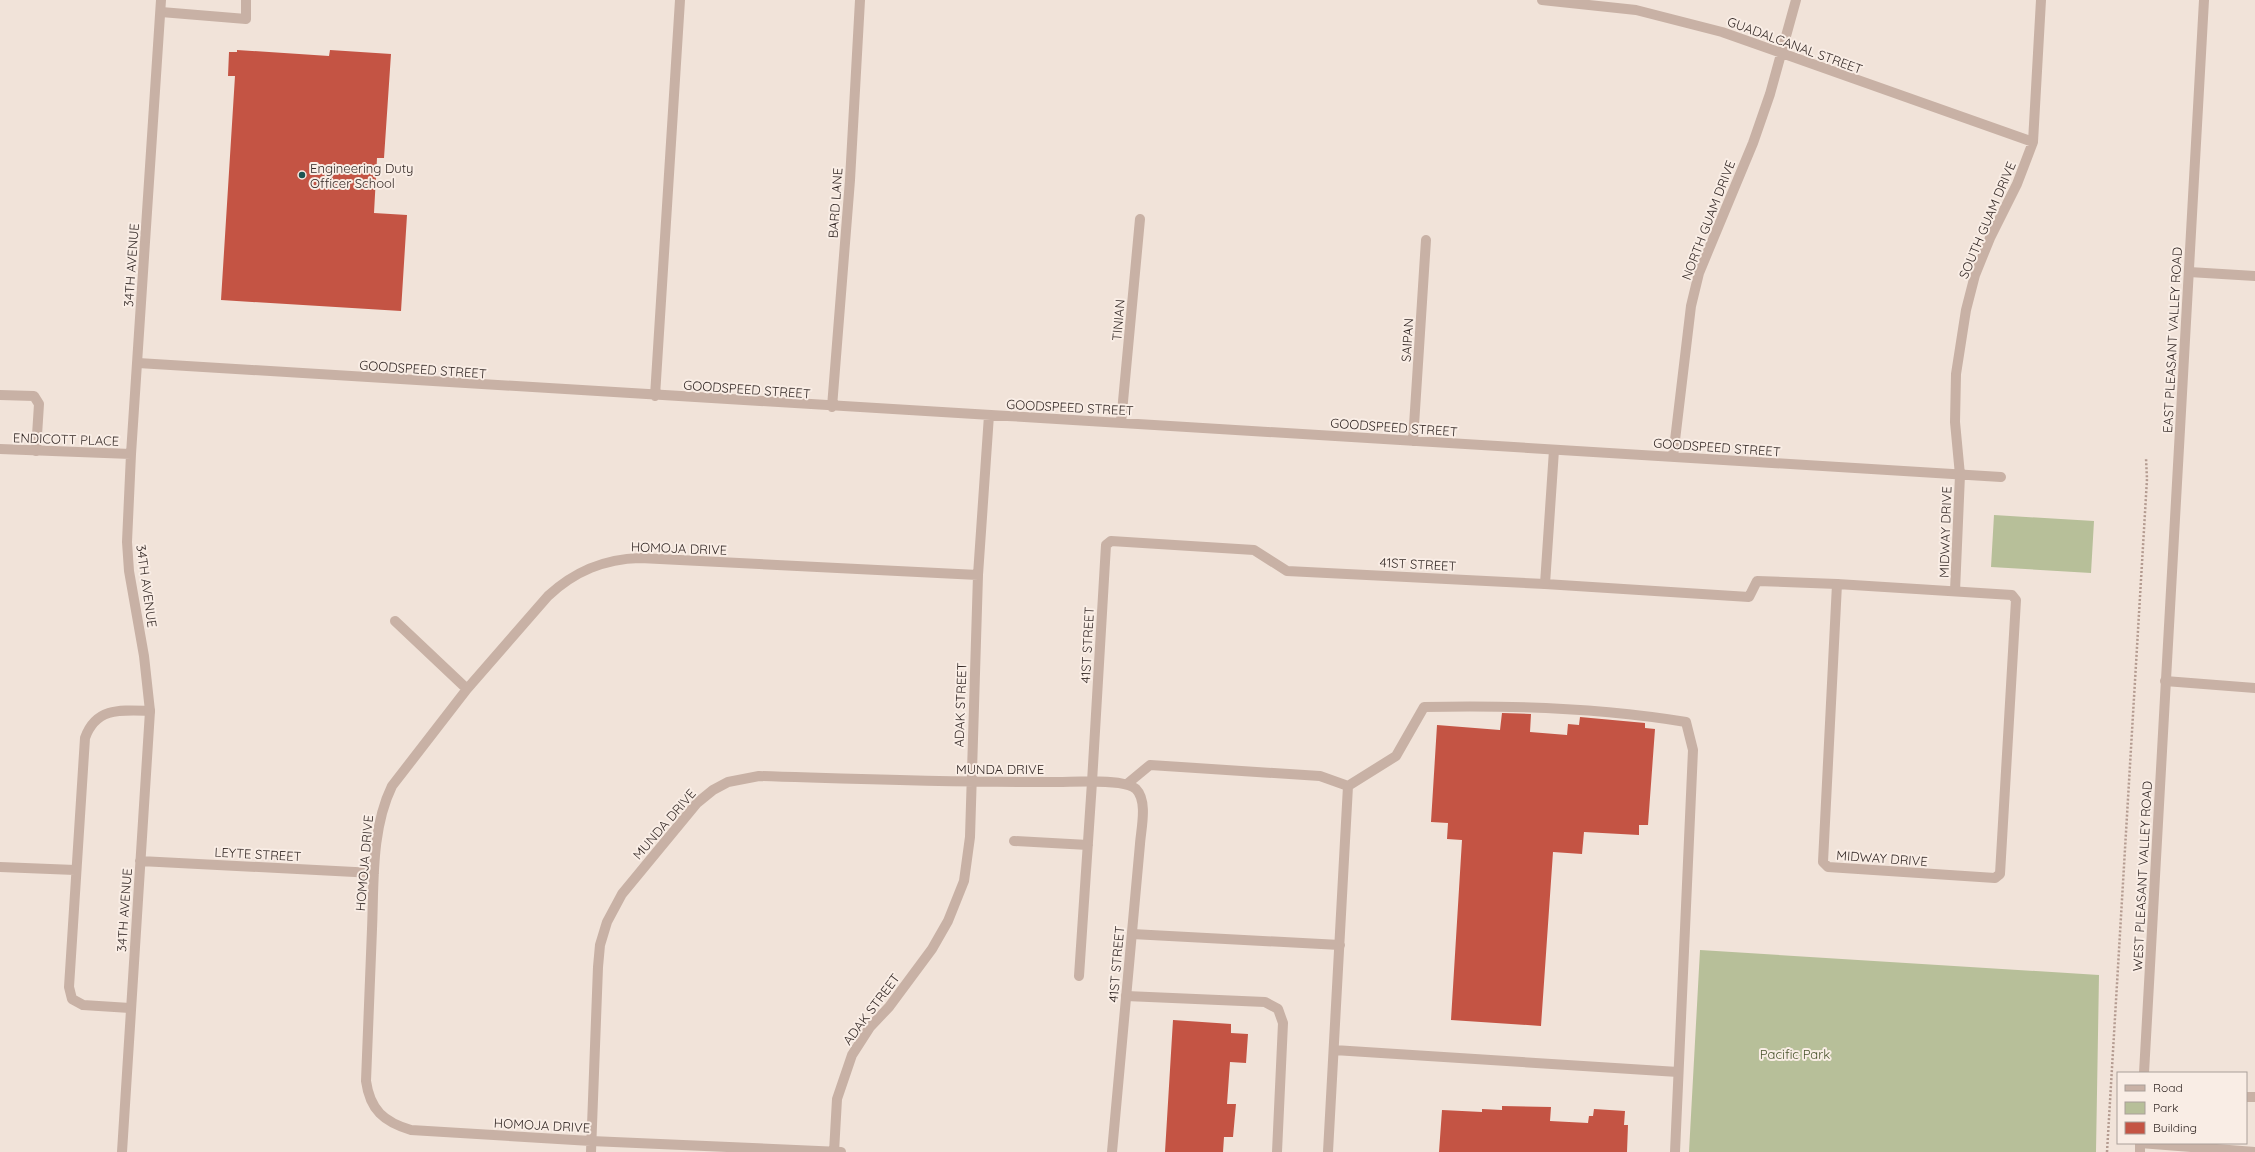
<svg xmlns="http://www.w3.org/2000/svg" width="2255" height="1152" viewBox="0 0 2255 1152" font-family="Quicksand,sans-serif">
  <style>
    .green { fill: #b7bf99 }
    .building { fill: #c45444 }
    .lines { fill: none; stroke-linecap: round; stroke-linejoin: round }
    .path { stroke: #b49b90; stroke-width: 2.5; stroke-dasharray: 2 2; stroke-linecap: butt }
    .service { stroke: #c8b1a5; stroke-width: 10 }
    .minor { stroke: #c8b1a5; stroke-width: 10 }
    .tertiary { stroke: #c8b1a5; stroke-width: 10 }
    .poi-dot { fill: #1d5552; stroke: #f9ede5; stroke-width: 1.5 }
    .labels { text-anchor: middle; stroke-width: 4; stroke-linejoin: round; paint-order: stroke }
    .street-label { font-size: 13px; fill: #342926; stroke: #f9ede5 }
    .poi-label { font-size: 13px; fill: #342926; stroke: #f9ede5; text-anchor: start }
    .park-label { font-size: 13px; fill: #48522b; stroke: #f9ede5 }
  </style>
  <rect width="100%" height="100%" fill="#f1e3d9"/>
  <path class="green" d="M 1994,515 L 2094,521 L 2091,573 L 1991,567 Z
    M 1700,950 L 2099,975 L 2096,1152 L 1689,1152 Z"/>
  <path class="building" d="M 237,50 L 329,56 L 330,50 L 391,54 L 384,158 L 377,158 L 374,213 L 407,215 L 401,311 L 221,300 L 235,76 L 228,76 L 229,52 L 237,52 Z
    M 1502,713 L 1531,714 L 1530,732 L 1567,735 L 1568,724 L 1579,725 L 1580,717 L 1645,723 L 1645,728 L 1655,729 L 1648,825 L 1639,825 L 1639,835 L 1584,832 L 1582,854 L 1553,852 L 1541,1026 L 1451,1020 L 1462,840 L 1447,839 L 1448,823 L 1431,822 L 1437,725 L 1500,730 Z
    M 1173,1020 L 1231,1024 L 1231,1033 L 1248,1034 L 1246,1063 L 1230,1062 L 1227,1104 L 1236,1104 L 1233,1137 L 1224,1137 L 1223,1152 L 1165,1152 Z
    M 1502,1106 L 1551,1107 L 1550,1121 L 1588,1123 L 1589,1116 L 1593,1116 L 1594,1109 L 1625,1111 L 1624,1125 L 1628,1125 L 1627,1152 L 1439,1152 L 1442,1110 L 1482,1112 L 1482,1109 L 1502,1110 Z"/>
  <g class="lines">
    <path class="path" d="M 2107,1152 L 2147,479 L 2146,458"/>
    <path class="service" d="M 161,12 L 246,19 L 246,0
      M 0,395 L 34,396 L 39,404 L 36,451
      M 1554,450 L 1545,584 L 1749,597 L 1757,581 L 1837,584
      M 1127,784 L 1150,765 L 1320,776 L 1348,786 L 1328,1152
      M 1348,786 L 1396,756 L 1424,707 C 1511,705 1600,708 1686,722 L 1693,750 L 1675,1152
      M 1014,841 L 1088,845
      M 0,867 L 75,870
      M 1132,934 L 1340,945
      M 1079,976 L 1092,782
      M 1126,996 L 1265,1002 L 1278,1009 L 1283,1023 L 1277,1152
      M 130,1008 L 83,1005 L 72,999 L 69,987 L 85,738 C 96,707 121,710 150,711
      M 1334,1050 L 1678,1072
      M 2140,1143 L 2255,1152"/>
    <path class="minor" d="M 1542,0 L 1636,10 L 1722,32 L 2033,142
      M 2189,272 L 2255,276
      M 138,363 C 759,403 1380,436 2001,477
      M 655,396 L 680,0
      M 832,407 L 850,180 L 860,0
      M 1121,423 L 1140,219
      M 1413,441 L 1426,240
      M 0,449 L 131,454
      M 1673,457 L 1691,306 L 1699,273 L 1753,143 L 1770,94 L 1796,0
      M 1837,584 L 2012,595 L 2016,600 L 2000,874 L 1995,878 L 1828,867 L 1823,862 Z
      M 1955,591 L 1960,475 L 1955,422 L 1956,374 L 1966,310 L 1975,275 L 1990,238 L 2017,184 L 2033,142 L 2041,0
      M 395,621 L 467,689
      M 2165,681 L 2255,688
      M 1092,782 L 1106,545 L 1111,541 L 1254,550 L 1287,571 L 1545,584
      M 140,861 L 374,873
      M 2246,1097 L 2255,1097
      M 122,1152 L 150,711 L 144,656 L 129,571 L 127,542 L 131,454 L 161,0
      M 591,1152 L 598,967 L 600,945 L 607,922 L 622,894 L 697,803 L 713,790 L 728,782 L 759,776 C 859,779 958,783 1058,782 C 1075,782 1124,778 1136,789 C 1148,801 1141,829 1140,844 L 1112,1152
      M 834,1152 L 837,1099 L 852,1055 L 870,1027 L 889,1007 L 932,949 L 948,921 L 964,881 L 970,837 L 978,575 L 989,415
      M 841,1152 L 591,1141 L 411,1130 C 384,1122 370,1110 366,1081 C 368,1031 370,980 372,929 C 374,883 371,829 392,786 L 467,689 L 548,596 C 575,571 604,559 640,558 L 978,575
      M 2140,1152 L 2140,1143"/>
    <path class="tertiary" d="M 2144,1073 L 2204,0"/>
  </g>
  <circle class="poi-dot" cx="302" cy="175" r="4"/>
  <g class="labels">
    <g class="street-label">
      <text transform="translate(1795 45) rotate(20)" y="5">GUADALCANAL STREET</text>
      <text transform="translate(835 203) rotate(-86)" y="5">BARD LANE</text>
      <text transform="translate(1708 220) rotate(-69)" y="5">NORTH GUAM DRIVE</text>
      <text transform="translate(1987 220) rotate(-67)" y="5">SOUTH GUAM DRIVE</text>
      <text transform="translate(131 265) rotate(-86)" y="5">34TH AVENUE</text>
      <text transform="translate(1118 320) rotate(-85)" y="5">TINIAN</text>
      <text transform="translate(1407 340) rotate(-86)" y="5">SAIPAN</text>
      <text transform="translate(2172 340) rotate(-87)" y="5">EAST PLEASANT VALLEY ROAD</text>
      <text transform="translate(423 369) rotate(4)" y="5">GOODSPEED STREET</text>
      <text transform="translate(747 389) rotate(4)" y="5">GOODSPEED STREET</text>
      <text transform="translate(1070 407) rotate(3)" y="5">GOODSPEED STREET</text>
      <text transform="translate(1394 427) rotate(4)" y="5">GOODSPEED STREET</text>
      <text transform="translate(66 439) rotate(2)" y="5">ENDICOTT PLACE</text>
      <text transform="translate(1717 447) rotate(4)" y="5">GOODSPEED STREET</text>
      <text transform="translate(1945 532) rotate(-88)" y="5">MIDWAY DRIVE</text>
      <text transform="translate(679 548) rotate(2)" y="5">HOMOJA DRIVE</text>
      <text transform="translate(1418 564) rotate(3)" y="5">41ST STREET</text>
      <text transform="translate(147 586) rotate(82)" y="5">34TH AVENUE</text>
      <text transform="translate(1087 645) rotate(-87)" y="5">41ST STREET</text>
      <text transform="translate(960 705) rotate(-88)" y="5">ADAK STREET</text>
      <text x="1000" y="774">MUNDA DRIVE</text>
      <text transform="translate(664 824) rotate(-49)" y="5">MUNDA DRIVE</text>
      <text transform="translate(258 854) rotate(3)" y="5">LEYTE STREET</text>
      <text transform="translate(1882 858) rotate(4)" y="5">MIDWAY DRIVE</text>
      <text transform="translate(364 863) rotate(-85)" y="5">HOMOJA DRIVE</text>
      <text transform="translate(2142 876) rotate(-87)" y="5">WEST PLEASANT VALLEY ROAD</text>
      <text transform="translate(124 910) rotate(-86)" y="5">34TH AVENUE</text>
      <text transform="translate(1116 964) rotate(-85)" y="5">41ST STREET</text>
      <text transform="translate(871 1009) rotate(-53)" y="5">ADAK STREET</text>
      <text transform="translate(542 1125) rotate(3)" y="5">HOMOJA DRIVE</text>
    </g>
    <g class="poi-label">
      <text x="310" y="173">Engineering Duty<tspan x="310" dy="15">Officer School</tspan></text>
    </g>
    <g class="park-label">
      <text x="1795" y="1059">Pacific Park</text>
    </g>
  </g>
  <rect x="2117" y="1072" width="130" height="72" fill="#f9ede5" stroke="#aa9f99"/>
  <rect x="2125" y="1085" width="20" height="6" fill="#c8b1a5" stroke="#aa9f99"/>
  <text x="2153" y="1092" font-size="12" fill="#342926">Road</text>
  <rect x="2125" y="1102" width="20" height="12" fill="#b7bf99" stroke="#aa9f99"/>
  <text x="2153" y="1112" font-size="12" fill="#342926">Park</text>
  <rect x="2125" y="1122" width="20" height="12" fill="#c45444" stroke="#aa9f99"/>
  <text x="2153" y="1132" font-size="12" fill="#342926">Building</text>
</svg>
